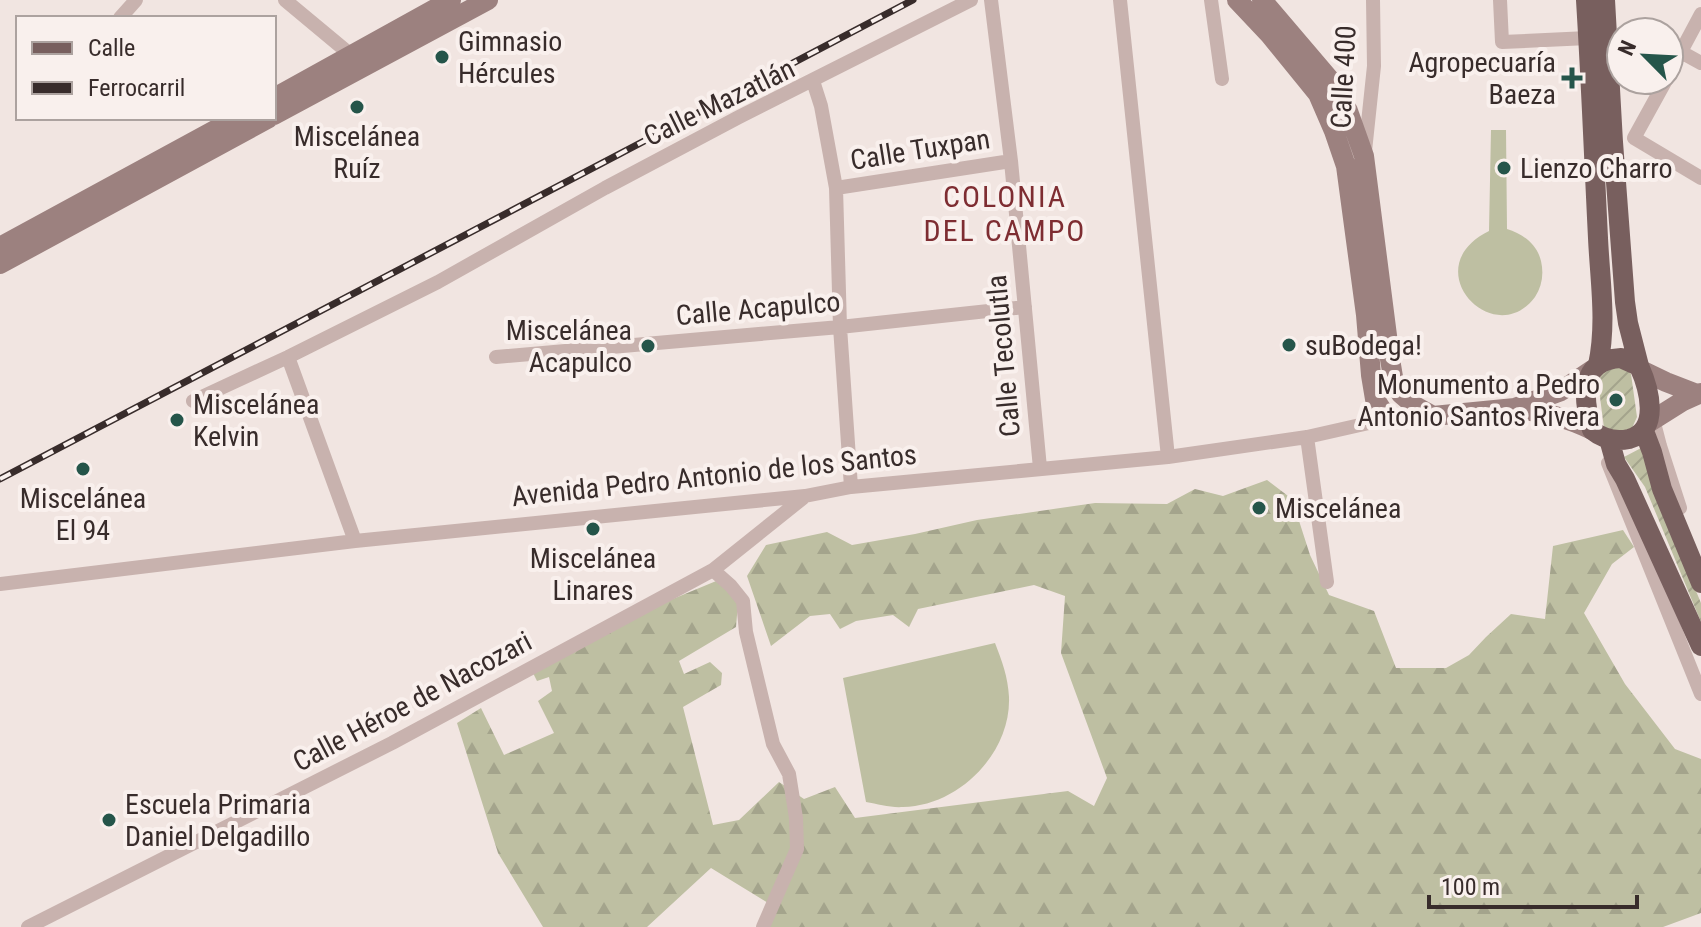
<svg xmlns="http://www.w3.org/2000/svg" width="1701" height="927" viewBox="0 0 1701 927" font-family="'Roboto Condensed',sans-serif">
  <style>
    .forest { fill: url(#forest-firs) }
    .garden { fill: url(#garden-furrows) }
    .pitch { fill: #bebfa2 }
    .lines { fill: none; stroke-linecap: round; stroke-linejoin: round }
    .street { stroke: #c8b2ae; stroke-width: 14 }
    .secondary { stroke: #9c817f; stroke-width: 20 }
    .primary { stroke: #785f5e; stroke-width: 20 }
    .rail-casing { stroke: #382c2b; stroke-width: 7 }
    .rail { stroke: #f9f0ed; stroke-width: 4; stroke-dasharray: 12; stroke-linecap: butt }
    .poi-dot { fill: #25554a; stroke: #f9f0ed; stroke-width: 3 }
    .labels { text-anchor: middle; stroke-width: 8; stroke-linejoin: round; paint-order: stroke }
    .poi-label { font-size: 28px; fill: #382c2b; stroke: #f9f0ed; text-anchor: start }
    .street-label { font-size: 28px; fill: #382c2b; stroke: #f9f0ed }
    .neighbourhood-label { font-size: 30px; letter-spacing: 2px; fill: #7e2d32; stroke: #f9f0ed }
  </style>
  <defs>
    <pattern id="forest-firs" width="22" height="20" patternUnits="userSpaceOnUse" patternTransform="scale(2)"><rect width="22" height="20" fill="#bebfa2"/><path d="M5 1l3.5 6h-7zM16 11l3.5 6h-7z" fill="#a4a48c"/></pattern>
    <pattern id="garden-furrows" width="10" height="10" patternUnits="userSpaceOnUse" patternTransform="scale(2)"><rect width="10" height="10" fill="#bebfa2"/><path d="M-1 1l2-2M0 10L10 0M9 11l2-2" fill="none" stroke="#a4a48c"/></pattern>
  </defs>
  <rect width="100%" height="100%" fill="#f1e5e1"/>
  <path class="forest" d="M 1267,480 L 1292,499 L 1310,555 L 1329,595 L 1374,611 L 1396,668 L 1446,668 L 1469,655 L 1486,637 L 1511,614 L 1545,619 L 1553,546 L 1623,530 L 1634,547 L 1612,564 L 1584,613 L 1625,684 L 1675,749 L 1701,759 L 1701,913 L 1663,927 L 765,927 L 773,906 L 711,868 L 647,927 L 543,927 L 498,853 L 457,723 L 481,708 L 504,755 L 554,733 L 538,701 L 552,691 L 549,677 L 537,681 L 533,673 L 651,608 L 721,579 L 738,603 L 736,627 L 679,661 L 684,674 L 710,662 L 722,673 L 721,685 L 683,707 L 713,825 L 739,820 L 779,782 L 804,799 L 835,787 L 855,818 L 1068,791 L 1094,806 L 1107,778 L 1061,653 L 1065,596 L 1034,585 L 918,609 L 909,627 L 893,615 L 856,621 L 840,629 L 830,614 L 810,616 L 771,646 L 747,576 L 766,545 L 827,532 L 852,545 L 915,534 L 977,520 L 1095,503 L 1167,504 L 1195,489 L 1223,496 Z"/>
  <path class="garden" d="M 1612,367 L 1626,369 L 1631,374 L 1637,417 L 1632,428 L 1624,434 L 1604,428 L 1598,382 L 1602,373 Z
    M 1643,447 L 1652,485 L 1701,603 L 1701,622 L 1645,487 L 1624,457 Z"/>
  <path class="pitch" d="M 1491,130 L 1506,130 L 1507,229 C 1523,234 1537,244 1541,261 C 1544,274 1542,286 1535,297 C 1494,352 1414,268 1489,231 Z
    M 995,643 C 1002,661 1008,677 1009,697 C 1011,753 959,806 903,807 C 891,808 878,804 866,802 L 843,678 Z"/>
  <g class="lines">
    <path class="street" d="M 285,0 L 351,55
      M 991,0 L 1011,161 L 1040,468
      M 1120,0 L 1168,457
      M 1211,0 L 1222,79
      M 1500,0 L 1502,42 L 1588,38
      M 120,18 L 136,0
      M 1681,52 L 1701,63
      M 1669,74 L 1701,14
      M 813,81 L 821,106 L 836,188 L 840,327 L 851,487
      M 1634,138 L 1701,178
      M 1634,138 L 1666,80
      M 1365,151 L 1374,66 L 1373,0
      M 836,188 L 1011,161
      M 288,357 L 355,541
      M 496,357 L 840,327 L 1025,307
      M 193,401 L 288,357 L 438,282 L 605,188 L 739,117 L 971,0
      M 1653,419 L 1660,446 L 1680,508
      M 1307,437 L 1327,582
      M 1608,463 L 1701,694
      M 713,570 L 731,586 L 743,601 L 746,632 L 773,744 L 789,774 L 796,818 L 797,849 L 763,927
      M 0,584 L 355,541 L 805,496 L 851,487 L 1168,457 L 1307,437 L 1391,418 L 1433,416
      M 28,927 L 392,743 L 713,570 L 803,498"/>
    <path class="secondary" d="M 1237,0 L 1270,35 L 1318,94 L 1334,131 L 1346,166 L 1366,315 L 1371,375 L 1375,399 L 1382,410 L 1391,418
      M 1262,0 L 1331,81 L 1348,111 L 1364,156 L 1390,359 L 1394,383 L 1401,394 L 1415,406 L 1433,416 L 1515,408 L 1561,391 L 1592,370
      M 274,98 L 451,0
      M 274,115 L 488,0
      M 0,247 L 237,118
      M 0,264 L 269,118
      M 1641,370 L 1666,382 L 1697,394
      M 1519,409 C 1545,413 1569,418 1592,430
      M 1648,423 L 1683,401 L 1701,393"/>
    <path class="primary" d="M 1586,0 C 1591,79 1594,158 1598,238 C 1600,281 1607,323 1598,365
      M 1605,0 L 1613,142 L 1625,302 L 1628,323 L 1639,366
      M 1621,358 L 1639,366 C 1649,388 1661,431 1629,439 C 1615,442 1603,439 1592,430 C 1583,400 1578,360 1621,358 Z
      M 1644,431 L 1652,452 L 1662,489 L 1701,583
      M 1609,439 L 1616,464 L 1625,479 L 1701,646"/>
    <defs>
      <path id="rail" d="M 0,479 L 913,0"/>
    </defs>
    <use href="#rail" class="rail-casing"/>
    <use href="#rail" class="rail"/>
  </g>
  <g class="poi-dot">
    <circle cx="442" cy="57" r="8"/>
    <path d="M1568 66h8v8h8v8h-8v8h-8v-8h-8v-8h8z"/>
    <circle cx="357" cy="107" r="8"/>
    <circle cx="1504" cy="168" r="8"/>
    <circle cx="1289" cy="345" r="8"/>
    <circle cx="648" cy="346" r="8"/>
    <circle cx="1616" cy="400" r="8"/>
    <circle cx="177" cy="420" r="8"/>
    <circle cx="83" cy="469" r="8"/>
    <circle cx="1259" cy="508" r="8"/>
    <circle cx="593" cy="529" r="8"/>
    <circle cx="109" cy="820" r="8"/>
  </g>
  <g class="labels">
    <g class="poi-label">
      <text x="458" y="51">Gimnasio<tspan x="458" dy="32">Hércules</tspan></text>
      <text x="1556" y="72" text-anchor="end">Agropecuaría<tspan x="1556" dy="32">Baeza</tspan></text>
      <text x="357" y="146" text-anchor="middle">Miscelánea<tspan x="357" dy="32">Ruíz</tspan></text>
      <text x="1520" y="178">Lienzo Charro</text>
      <text x="632" y="340" text-anchor="end">Miscelánea<tspan x="632" dy="32">Acapulco</tspan></text>
      <text x="1305" y="355">suBodega!</text>
      <text x="1600" y="394" text-anchor="end">Monumento a Pedro<tspan x="1600" dy="32">Antonio Santos Rivera</tspan></text>
      <text x="193" y="414">Miscelánea<tspan x="193" dy="32">Kelvin</tspan></text>
      <text x="83" y="508" text-anchor="middle">Miscelánea<tspan x="83" dy="32">El 94</tspan></text>
      <text x="1275" y="518">Miscelánea</text>
      <text x="593" y="568" text-anchor="middle">Miscelánea<tspan x="593" dy="32">Linares</tspan></text>
      <text x="125" y="814">Escuela Primaria<tspan x="125" dy="32">Daniel Delgadillo</tspan></text>
    </g>
    <g class="street-label">
      <text transform="translate(1343 77) rotate(-87)" y="10">Calle 400</text>
      <text transform="translate(719 102) rotate(-26)" y="10">Calle Mazatlán</text>
      <text transform="translate(920 149) rotate(-9)" y="10">Calle Tuxpan</text>
      <text transform="translate(758 308) rotate(-5)" y="10">Calle Acapulco</text>
      <text transform="translate(1003 356) rotate(-95)" y="10">Calle Tecolutla</text>
      <text transform="translate(714 475) rotate(-6)" y="10">Avenida Pedro Antonio de los Santos</text>
      <text transform="translate(412 701) rotate(-28)" y="10">Calle Héroe de Nacozari</text>
    </g>
    <g class="neighbourhood-label">
      <text x="1005" y="207">COLONIA<tspan x="1005" dy="34">DEL CAMPO</tspan></text>
    </g>
  </g>
  <rect x="16" y="16" width="260" height="104" fill="#f9f0ed" stroke="#aca29f" stroke-width="2"/>
  <rect x="32" y="42" width="40" height="12" fill="#785f5e" stroke="#aca29f" stroke-width="2"/>
  <text x="88" y="56" font-size="24" fill="#382c2b">Calle</text>
  <rect x="32" y="82" width="40" height="12" fill="#382c2b" stroke="#aca29f" stroke-width="2"/>
  <text x="88" y="96" font-size="24" fill="#382c2b">Ferrocarril</text>
  <g transform="translate(1645 56) rotate(294)"><circle r="38" fill="#f9f0ed" stroke="#aca29f" stroke-width="2"/>
  <path d="M0-6L14 30L0 20L-14 30Z" fill="#25554a"/>
  <text y="-12" font-size="22" font-weight="bold" text-anchor="middle" fill="#382c2b">N</text>
  </g>
  <path d="M1429 895v12h208v-12" fill="none" stroke="#382c2b" stroke-width="4"/>
  <text x="1441" y="895" font-size="24" fill="#382c2b" stroke="#f9f0ed" stroke-width="6" paint-order="stroke">100 m</text>
</svg>
